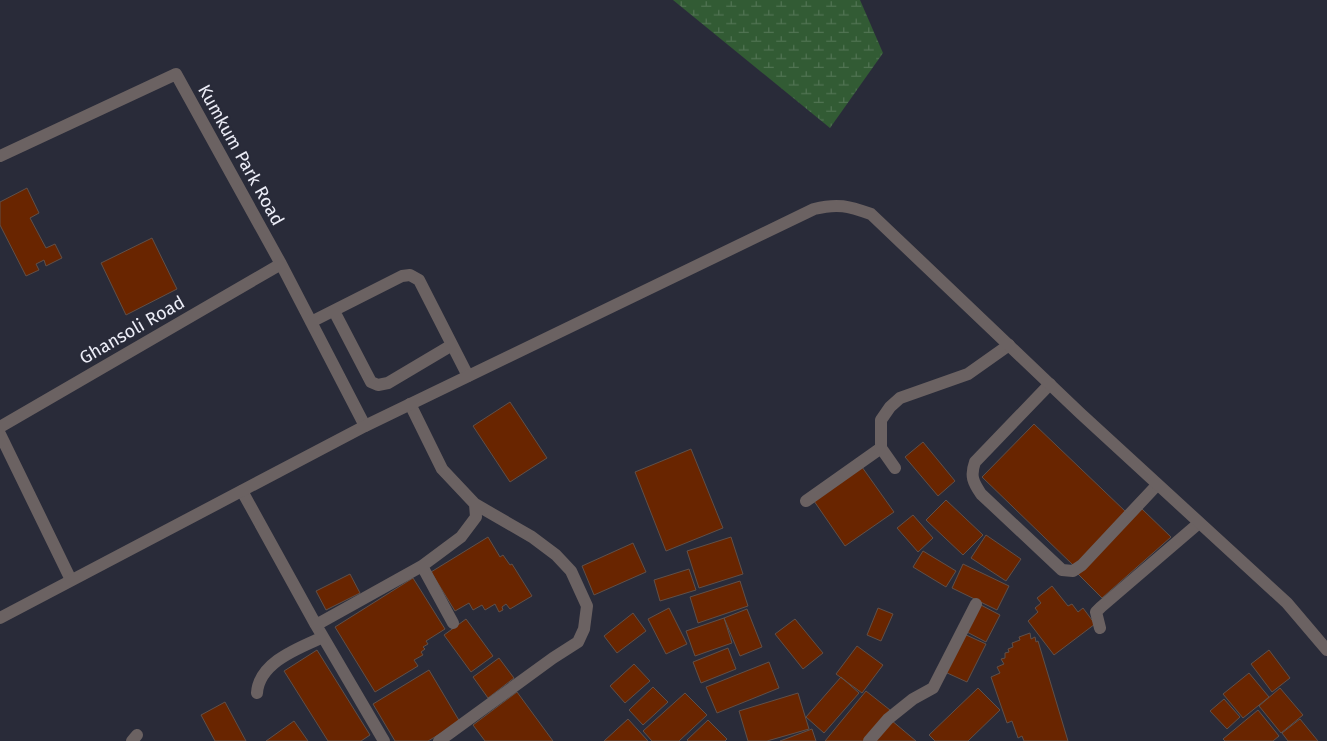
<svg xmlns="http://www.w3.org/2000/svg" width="1327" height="741" viewBox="0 0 1327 741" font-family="'Fira Sans',sans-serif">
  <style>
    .wetland { fill: url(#wetland-marsh) }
    .building { fill: #692500; stroke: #605049 }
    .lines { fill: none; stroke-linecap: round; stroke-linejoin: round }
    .minor { stroke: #6b6262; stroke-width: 12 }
    .tertiary { stroke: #6b6262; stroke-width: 12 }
    .labels { text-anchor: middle; stroke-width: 4; stroke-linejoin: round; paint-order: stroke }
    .street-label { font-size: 18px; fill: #ecedf7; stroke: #292b39 }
  </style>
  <defs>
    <pattern id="wetland-marsh" width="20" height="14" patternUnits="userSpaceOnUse" patternTransform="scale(1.25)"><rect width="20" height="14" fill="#325b34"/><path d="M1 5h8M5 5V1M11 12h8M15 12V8" fill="none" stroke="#507352"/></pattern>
  </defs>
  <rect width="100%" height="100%" fill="#292b39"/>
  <path class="wetland" d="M 673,0 L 860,0 L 883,53 L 830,128 Z"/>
  <path class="building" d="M 27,188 L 39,213 L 30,218 L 46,248 L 55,244 L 62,258 L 46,266 L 44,260 L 36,264 L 39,270 L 26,276 L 0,225 L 0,202 Z
    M 152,238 L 177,289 L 126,315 L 101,263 Z
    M 510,402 L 547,458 L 510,482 L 473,426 Z
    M 1034,424 L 1126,512 L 1074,566 L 982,477 Z
    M 923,442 L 955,481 L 938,496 L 905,457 Z
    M 691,449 L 723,528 L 666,551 L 635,472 Z
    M 862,467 L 894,512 L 845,546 L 814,501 Z
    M 946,500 L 983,535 L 963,555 L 926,520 Z
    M 1142,509 L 1171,537 L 1102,598 L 1078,574 Z
    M 913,515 L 933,538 L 918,552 L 897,528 Z
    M 986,535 L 1021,559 L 1006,581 L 971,558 Z
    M 488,537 L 500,557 L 503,555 L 510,565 L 512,564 L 532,596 L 510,609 L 506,604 L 502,607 L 503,610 L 499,612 L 495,604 L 485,610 L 482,605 L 473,610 L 469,603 L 455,611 L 431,572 Z
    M 731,537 L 743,574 L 699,588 L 687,551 Z
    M 633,543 L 646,572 L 594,595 L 582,566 Z
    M 923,551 L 956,571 L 946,587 L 913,567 Z
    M 963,564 L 1009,586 L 997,610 L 952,588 Z
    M 689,569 L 696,590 L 660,601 L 654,580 Z
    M 350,574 L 360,593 L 326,610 L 316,591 Z
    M 413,578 L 445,629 L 426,641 L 428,644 L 423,647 L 425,649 L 421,652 L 423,655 L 414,660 L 418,666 L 375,692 L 335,627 Z
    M 740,581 L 748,606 L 698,623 L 690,597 Z
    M 1052,586 L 1068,606 L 1072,604 L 1078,612 L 1083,608 L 1095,624 L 1054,655 L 1028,621 L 1038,612 L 1035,608 L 1041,603 L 1037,598 Z
    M 979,604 L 1000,615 L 986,642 L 965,631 Z
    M 669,608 L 687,644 L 666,654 L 648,619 Z
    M 878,608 L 893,614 L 881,641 L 867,635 Z
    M 747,609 L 762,647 L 740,656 L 724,618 Z
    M 633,613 L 646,631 L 617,653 L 604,636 Z
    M 724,618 L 732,643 L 695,656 L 686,631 Z
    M 466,619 L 493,656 L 471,672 L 444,635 Z
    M 795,619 L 823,653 L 803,669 L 775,634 Z
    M 1030,633 L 1031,639 L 1035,637 L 1036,642 L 1038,641 L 1068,741 L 1024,741 L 1022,736 L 1018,738 L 1012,721 L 1007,723 L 991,677 L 1000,673 L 997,667 L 1004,664 L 1001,659 L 1005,658 L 1005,653 L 1009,652 L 1008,649 L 1013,647 L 1012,643 L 1020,640 L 1019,637 Z
    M 964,634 L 986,644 L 967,682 L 945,672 Z
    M 857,646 L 883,665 L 862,693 L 836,674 Z
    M 728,648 L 736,669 L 701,683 L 693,662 Z
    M 317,650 L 370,735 L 361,741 L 328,741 L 284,671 Z
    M 1269,650 L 1290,678 L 1272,692 L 1251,664 Z
    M 499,658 L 514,678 L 488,698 L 473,677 Z
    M 769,662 L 779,688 L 717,713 L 706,687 Z
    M 634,664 L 650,681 L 625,703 L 610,686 Z
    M 429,670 L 460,722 L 428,741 L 395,741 L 373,704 Z
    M 1249,673 L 1269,697 L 1243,718 L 1223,694 Z
    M 841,677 L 859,693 L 824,733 L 806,717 Z
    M 653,687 L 668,702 L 643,725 L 629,710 Z
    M 978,688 L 1000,710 L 968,741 L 935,741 L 929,735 Z
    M 1280,688 L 1303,715 L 1281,733 L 1259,706 Z
    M 866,691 L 890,710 L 864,741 L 825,741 Z
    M 517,692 L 553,741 L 485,741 L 473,725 Z
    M 685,693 L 707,715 L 679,741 L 652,741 L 643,731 Z
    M 798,693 L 809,729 L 767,741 L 748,741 L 739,711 Z
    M 1224,699 L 1240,717 L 1227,729 L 1210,711 Z
    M 225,702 L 246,741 L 215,741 L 201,715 Z
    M 1258,710 L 1279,736 L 1273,741 L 1225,741 L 1223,739 Z
    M 628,719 L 648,741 L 604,741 Z
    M 1300,719 L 1318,741 L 1288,741 L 1282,733 Z
    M 708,720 L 727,739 L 725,741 L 688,741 L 687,740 Z
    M 891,720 L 916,741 L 874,741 Z
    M 294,721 L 308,741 L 266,741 Z
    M 812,729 L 816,741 L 780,741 Z"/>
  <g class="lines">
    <path class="minor" d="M 0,156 L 176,74 L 281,264 L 365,426
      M 334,311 L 371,382 L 378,385 L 388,383 L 452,345
      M 311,322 L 402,276 L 410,275 L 419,280 L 468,376
      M 1050,384 L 975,462 C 970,476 973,482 981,494 L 1062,570 L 1073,571 L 1082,565 L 1157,485
      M 410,404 L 442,469 L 475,504 L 532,537 L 556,555 L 571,571 L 587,606 L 584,629 L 578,642 L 553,658 L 439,741
      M 0,427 L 281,264
      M 0,434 L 71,580
      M 895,468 L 881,448 L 881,420 L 890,407 L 900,398 L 968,374 L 1009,345
      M 242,491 L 316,625 L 422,566 L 461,537 L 476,517 L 475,504
      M 806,501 L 881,448
      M 422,566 L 453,623
      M 316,625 L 384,741
      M 1100,628 L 1096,612 L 1101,607 L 1199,523
      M 257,693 C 259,662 299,648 323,637
      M 132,741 L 137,735
      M 869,741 L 888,719 L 913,699 L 933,688 L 976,604"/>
    <path class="tertiary" d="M 0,618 L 365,426 L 814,209 C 838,203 848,206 871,214 L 1080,413 L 1287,603 L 1327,650"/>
  </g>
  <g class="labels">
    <g class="street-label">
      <text transform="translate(241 155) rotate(61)" y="6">Kumkum Park Road</text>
      <text transform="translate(132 330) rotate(-30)" y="6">Ghansoli Road</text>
    </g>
  </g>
</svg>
